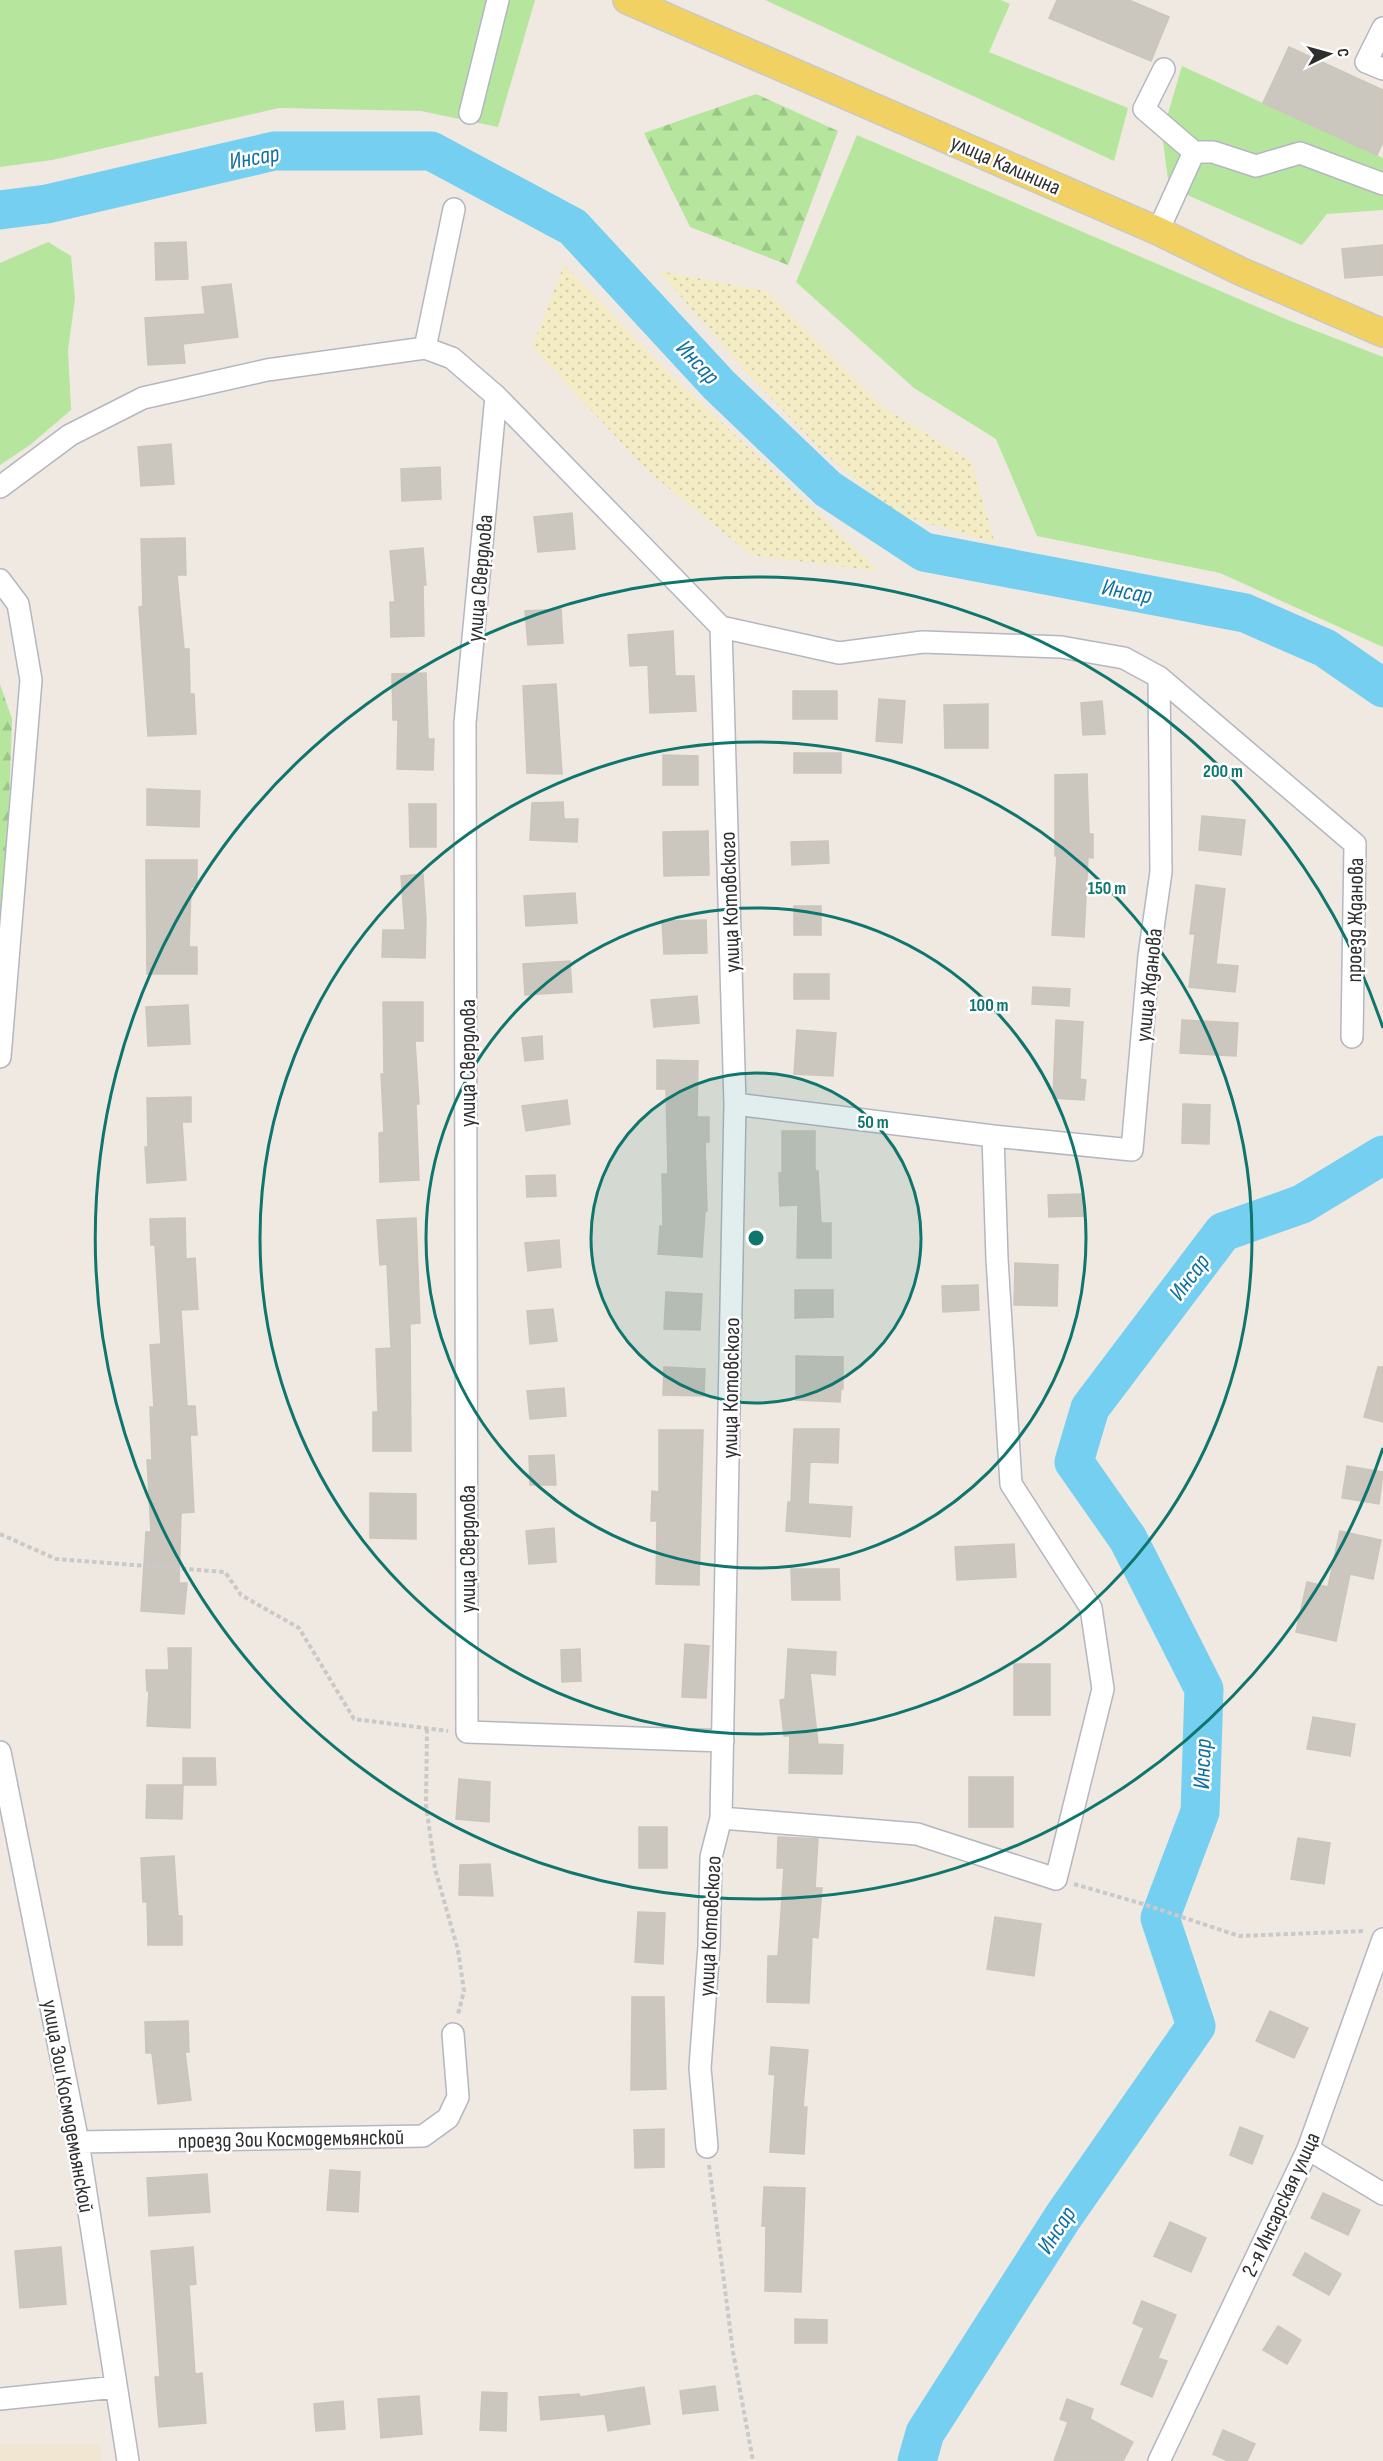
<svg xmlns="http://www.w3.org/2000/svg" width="1383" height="2461" viewBox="0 0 1383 2461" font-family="'Sofia Sans Condensed',sans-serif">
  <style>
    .education { fill: #f0e6d1 }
    .grass { fill: #b6e59e }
    .forest { fill: url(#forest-firs) }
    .sand { fill: url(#sand-dots) }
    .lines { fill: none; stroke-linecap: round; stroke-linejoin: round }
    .river { stroke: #75cff0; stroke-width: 39 }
    .building { fill: #cbc7bf; stroke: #cbc5ba; stroke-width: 1.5 }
    .minor-casing { stroke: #b4b7c1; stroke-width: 24 }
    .major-casing { stroke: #c9c9c9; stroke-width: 30 }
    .path { stroke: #c9c9c9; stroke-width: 4; stroke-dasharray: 4.5 3; stroke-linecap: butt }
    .minor { stroke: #fff; stroke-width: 21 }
    .major { stroke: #f2d163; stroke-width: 27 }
    .ring { fill: none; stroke: #0f766e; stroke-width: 3 }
    .labels { text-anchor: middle; stroke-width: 5; stroke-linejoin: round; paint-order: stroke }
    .street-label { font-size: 22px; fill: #2e2e2e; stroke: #fff }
    .water-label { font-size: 24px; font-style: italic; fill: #0d6fa3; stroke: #fff }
    .centre { fill: #0f766e; stroke: #fff; stroke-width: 3 }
    .ring-label { font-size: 18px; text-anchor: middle; font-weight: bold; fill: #0f766e; stroke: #fff; stroke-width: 5; stroke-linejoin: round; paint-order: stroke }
  </style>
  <defs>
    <pattern id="forest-firs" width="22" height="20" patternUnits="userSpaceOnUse" patternTransform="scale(1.5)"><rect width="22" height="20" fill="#b6e59e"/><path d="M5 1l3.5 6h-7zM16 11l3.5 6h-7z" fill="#9dc588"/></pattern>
    <pattern id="sand-dots" width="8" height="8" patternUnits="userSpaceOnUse" patternTransform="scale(1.5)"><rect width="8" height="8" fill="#f3ecc5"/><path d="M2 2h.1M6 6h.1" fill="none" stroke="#d1cbaa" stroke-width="1.8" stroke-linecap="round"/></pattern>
  </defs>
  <rect width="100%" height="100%" fill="#efe9e1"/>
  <path class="education" d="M 0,2444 L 99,2444 L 102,2461 L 0,2461 Z"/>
  <path class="grass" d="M 0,0 L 535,0 L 498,127 L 421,111 L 279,108 L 52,160 L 0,167 Z
    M 765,0 L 1001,0 L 1010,4 L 989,52 L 1128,108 L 1114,161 Z
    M 1182,66 L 1383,158 L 1383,210 L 1327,214 L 1302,245 L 1169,187 L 1162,134 Z
    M 857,135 L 1288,320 L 1383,357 L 1383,647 L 1220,573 L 1037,536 L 996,439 L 914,388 L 796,282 Z
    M 48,242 L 71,256 L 75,299 L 68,350 L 71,410 L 30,445 L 0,465 L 0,263 Z"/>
  <path class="forest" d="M 756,94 L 838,131 L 788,265 L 690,227 L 644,133 Z
    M 0,684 L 12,719 L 9,807 L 0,925 Z"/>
  <path class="sand" d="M 564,265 L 664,368 L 879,571 L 751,555 L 649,472 L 532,347 Z
    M 659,271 L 766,291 L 881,406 L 971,461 L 995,543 L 897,514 L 824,453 L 745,371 Z"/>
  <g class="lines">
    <path class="river" d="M 0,210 L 47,204 L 274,151 L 431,151 L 573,227 L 719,385 L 828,489 L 924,552 L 1245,613 L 1325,648 L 1383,688
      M 917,2461 L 925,2433 L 1063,2217 L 1196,2026 L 1160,1918 L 1200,1812 L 1204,1689 L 1128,1539 L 1074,1462 L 1090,1408 L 1223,1232 L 1302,1204 L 1383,1155"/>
  </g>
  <path class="building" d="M 1057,0 L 1129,0 L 1169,17 L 1151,61 L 1049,18 Z
    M 1289,47 L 1383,90 L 1383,142 L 1377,155 L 1263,103 Z
    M 186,242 L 188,279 L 156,280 L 155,243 Z
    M 1383,245 L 1383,275 L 1345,278 L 1342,249 Z
    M 231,284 L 238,337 L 183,344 L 185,363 L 148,365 L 145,318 L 205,314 L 202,287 Z
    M 171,444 L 174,484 L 141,486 L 138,447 Z
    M 440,467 L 441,499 L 402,501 L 401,469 Z
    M 572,513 L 575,549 L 538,552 L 534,517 Z
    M 185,538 L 186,575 L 177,575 L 184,649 L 189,649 L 190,694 L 194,694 L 196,734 L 148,736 L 139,607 L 143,606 L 141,539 Z
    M 423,548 L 426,585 L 423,585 L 424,636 L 391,637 L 390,602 L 395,602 L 390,551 Z
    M 561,609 L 563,643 L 528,645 L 525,611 Z
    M 673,631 L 675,676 L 694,676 L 696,711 L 650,713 L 648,665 L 630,666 L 628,635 Z
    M 426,673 L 428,739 L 434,739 L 433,770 L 397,769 L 398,720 L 393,720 L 392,674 Z
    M 556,684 L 562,774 L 527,773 L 523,686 Z
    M 793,691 L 837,691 L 837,719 L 793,719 Z
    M 879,699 L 905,701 L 902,743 L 876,741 Z
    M 1102,701 L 1105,734 L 1083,735 L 1081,703 Z
    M 988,704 L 988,748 L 945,748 L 944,705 Z
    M 794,753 L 841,753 L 841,773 L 794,773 Z
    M 663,755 L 698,756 L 698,785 L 663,785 Z
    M 1087,774 L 1089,834 L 1093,834 L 1093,858 L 1088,857 L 1084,937 L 1052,935 L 1057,856 L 1055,856 L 1055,775 Z
    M 147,789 L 200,791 L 199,827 L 147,825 Z
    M 563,802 L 564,819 L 578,819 L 577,842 L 530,840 L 532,803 Z
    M 409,804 L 436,804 L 436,847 L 410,847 Z
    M 1202,816 L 1245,820 L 1241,855 L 1199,850 Z
    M 708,831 L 709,875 L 664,876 L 663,832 Z
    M 828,841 L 829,863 L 792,865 L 791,842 Z
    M 146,860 L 197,860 L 197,887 L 191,887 L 189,947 L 197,947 L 197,974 L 147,974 Z
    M 423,874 L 426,920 L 425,958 L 382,957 L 383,930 L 405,930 L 401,876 Z
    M 1196,885 L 1225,889 L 1216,964 L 1238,966 L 1235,992 L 1189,987 L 1195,934 L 1190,934 Z
    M 575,893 L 577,923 L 526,926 L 524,896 Z
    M 794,906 L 821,906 L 821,935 L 794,935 Z
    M 706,920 L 707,953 L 664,954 L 662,921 Z
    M 570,961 L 572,992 L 525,995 L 523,964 Z
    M 794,974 L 829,974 L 829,999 L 794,999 Z
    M 1033,987 L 1070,989 L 1069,1006 L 1032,1004 Z
    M 697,996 L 699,1023 L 654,1027 L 651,1000 Z
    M 383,1002 L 423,1002 L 423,1041 L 415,1041 L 419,1104 L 416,1104 L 419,1180 L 380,1182 L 379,1133 L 384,1132 L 381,1074 L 384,1074 Z
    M 188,1005 L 190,1044 L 148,1046 L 146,1007 Z
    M 1056,1020 L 1083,1022 L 1080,1079 L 1086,1080 L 1084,1100 L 1053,1098 Z
    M 1182,1020 L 1238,1023 L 1236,1056 L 1180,1053 Z
    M 797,1030 L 836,1033 L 833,1076 L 794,1074 Z
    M 542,1036 L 543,1059 L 525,1061 L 522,1038 Z
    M 657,1060 L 698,1061 L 697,1117 L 709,1117 L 709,1142 L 705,1142 L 707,1211 L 705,1211 L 702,1257 L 658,1254 L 660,1226 L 663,1226 L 662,1174 L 668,1174 L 666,1089 L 657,1089 Z
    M 191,1097 L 191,1122 L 182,1122 L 186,1180 L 147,1183 L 145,1147 L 148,1147 L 147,1098 Z
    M 567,1100 L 570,1124 L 526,1131 L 522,1106 Z
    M 1183,1104 L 1210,1105 L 1209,1144 L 1182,1143 Z
    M 782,1131 L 815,1131 L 815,1171 L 818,1171 L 821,1223 L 831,1223 L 831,1258 L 797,1258 L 798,1205 L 780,1206 L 779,1173 L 782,1173 Z
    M 555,1175 L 556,1196 L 527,1197 L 526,1176 Z
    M 1083,1194 L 1084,1216 L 1049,1217 L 1048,1195 Z
    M 185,1218 L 186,1259 L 195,1258 L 198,1309 L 181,1310 L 187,1406 L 195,1406 L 197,1435 L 190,1435 L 194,1512 L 181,1513 L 179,1583 L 187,1583 L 184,1614 L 141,1611 L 146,1532 L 151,1532 L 147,1460 L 152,1460 L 150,1407 L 154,1407 L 150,1345 L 161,1344 L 155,1245 L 151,1245 L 150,1219 Z
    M 416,1218 L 420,1323 L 410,1324 L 411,1451 L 373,1451 L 373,1412 L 378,1412 L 376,1349 L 391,1348 L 387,1264 L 380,1265 L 377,1220 Z
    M 559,1240 L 561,1267 L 528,1271 L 525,1243 Z
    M 1015,1263 L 1058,1265 L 1057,1306 L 1014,1305 Z
    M 978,1285 L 979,1310 L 943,1312 L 942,1286 Z
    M 795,1290 L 833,1290 L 833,1317 L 795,1318 Z
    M 666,1292 L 702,1294 L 700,1330 L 664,1329 Z
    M 553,1309 L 557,1341 L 530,1344 L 527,1311 Z
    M 796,1356 L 843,1357 L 843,1389 L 841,1389 L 840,1402 L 796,1400 Z
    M 664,1367 L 705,1369 L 704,1396 L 663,1395 Z
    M 1378,1367 L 1383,1367 L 1383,1422 L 1364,1417 Z
    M 564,1388 L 566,1416 L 530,1419 L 527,1391 Z
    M 794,1429 L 839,1429 L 838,1463 L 810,1462 L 808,1504 L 852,1507 L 850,1537 L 786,1531 L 788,1502 L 791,1502 Z
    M 659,1430 L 703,1430 L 699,1585 L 656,1584 L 657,1521 L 651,1521 L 652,1491 L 659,1492 Z
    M 554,1455 L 556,1485 L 530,1485 L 529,1456 Z
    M 1347,1466 L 1383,1472 L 1379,1504 L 1342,1498 Z
    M 370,1493 L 416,1494 L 416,1539 L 370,1538 Z
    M 554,1528 L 556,1562 L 529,1564 L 526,1531 Z
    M 1340,1531 L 1381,1540 L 1373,1579 L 1350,1574 L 1336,1641 L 1296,1632 L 1307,1582 L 1328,1587 Z
    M 1014,1544 L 1016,1577 L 957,1580 L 955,1547 Z
    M 791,1569 L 839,1569 L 840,1600 L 792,1600 Z
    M 685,1644 L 709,1646 L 706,1698 L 682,1697 Z
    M 168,1648 L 191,1648 L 190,1728 L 147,1726 L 149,1691 L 147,1691 L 146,1670 L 169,1670 Z
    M 580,1649 L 581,1681 L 562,1682 L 561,1650 Z
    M 788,1649 L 836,1652 L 835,1675 L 810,1673 L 818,1744 L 843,1745 L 842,1774 L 789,1773 L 790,1736 L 784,1736 L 780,1700 L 785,1699 Z
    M 1014,1664 L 1050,1664 L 1050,1715 L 1014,1715 Z
    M 1313,1717 L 1355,1724 L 1350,1756 L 1307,1749 Z
    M 183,1758 L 215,1758 L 216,1785 L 183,1785 Z
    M 969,1777 L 1013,1777 L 1013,1827 L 969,1827 Z
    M 459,1779 L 490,1782 L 489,1822 L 456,1819 Z
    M 147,1785 L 183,1785 L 182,1819 L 146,1818 Z
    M 639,1827 L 667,1827 L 667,1868 L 639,1868 Z
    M 778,1837 L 818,1839 L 815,1888 L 822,1888 L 818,1938 L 812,1937 L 809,2003 L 767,2002 L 768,1956 L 778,1956 L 784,1868 L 777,1868 Z
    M 1298,1838 L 1330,1843 L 1324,1884 L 1291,1879 Z
    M 174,1856 L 178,1916 L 182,1916 L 182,1945 L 148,1945 L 147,1902 L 143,1902 L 141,1858 Z
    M 490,1864 L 493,1896 L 459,1895 L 460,1865 Z
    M 638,1912 L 665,1913 L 663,1964 L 635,1962 Z
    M 995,1917 L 1041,1924 L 1034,1976 L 987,1969 Z
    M 632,1997 L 664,1997 L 666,2089 L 631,2090 Z
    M 1270,2011 L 1308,2028 L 1294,2058 L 1256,2041 Z
    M 188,2021 L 189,2052 L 185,2052 L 191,2100 L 158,2104 L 152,2053 L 146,2053 L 145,2022 Z
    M 771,2047 L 808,2050 L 803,2107 L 807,2107 L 804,2154 L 770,2152 L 775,2075 L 769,2074 Z
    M 1240,2127 L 1263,2136 L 1252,2164 L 1230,2155 Z
    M 664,2129 L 664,2167 L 635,2168 L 634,2130 Z
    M 330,2170 L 360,2172 L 358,2212 L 327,2210 Z
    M 207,2174 L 210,2212 L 149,2216 L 147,2178 Z
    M 764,2187 L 805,2188 L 801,2292 L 765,2291 L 766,2226 L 762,2226 Z
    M 1323,2193 L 1360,2210 L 1348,2235 L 1311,2218 Z
    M 1170,2222 L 1206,2238 L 1191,2272 L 1154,2256 Z
    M 61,2247 L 66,2304 L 20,2308 L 15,2251 Z
    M 193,2247 L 196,2284 L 189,2285 L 195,2374 L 202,2373 L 206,2423 L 159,2427 L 155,2377 L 160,2377 L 151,2251 Z
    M 1305,2253 L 1341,2274 L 1329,2295 L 1293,2275 Z
    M 1142,2301 L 1176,2315 L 1158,2358 L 1167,2361 L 1152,2397 L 1121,2384 L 1144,2328 L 1133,2323 Z
    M 795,2319 L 827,2320 L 827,2343 L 795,2343 Z
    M 1278,2326 L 1301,2340 L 1287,2364 L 1263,2350 Z
    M 715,2386 L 718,2410 L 683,2414 L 680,2391 Z
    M 644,2387 L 650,2424 L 608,2431 L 605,2414 L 541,2420 L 539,2397 L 579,2394 L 580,2397 Z
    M 482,2392 L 507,2393 L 506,2431 L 480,2430 Z
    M 419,2396 L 422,2434 L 381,2438 L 378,2399 Z
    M 1067,2399 L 1093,2409 L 1090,2419 L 1133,2442 L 1123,2461 L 1054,2461 L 1068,2422 L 1060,2419 Z
    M 343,2401 L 345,2429 L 316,2431 L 314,2404 Z
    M 1223,2430 L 1255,2444 L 1247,2461 L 1228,2461 L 1213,2454 Z"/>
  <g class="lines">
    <defs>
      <path id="minor" d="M 1383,28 L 1366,62 L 1383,69
        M 470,113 L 498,0
        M 1194,152 L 1213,152 L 1256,166 L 1300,153 L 1383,184
        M 1158,231 L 1194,152 L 1144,109 L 1164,69
        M 425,348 L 454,209
        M 496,396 L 465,723 L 467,1732 L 723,1741
        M 0,487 L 70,435 L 143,398 L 267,370 L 425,348 L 452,358 L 496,396 L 721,627 L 839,653 L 923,642 L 1061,647 L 1124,658 L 1159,677 L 1355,844 L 1352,1037
        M 0,580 L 18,604 L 31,680 L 0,1057
        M 735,1104 L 993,1136 L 1132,1150 L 1149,956 L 1161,872 L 1159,677
        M 0,1752 L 78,2142 L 128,2461
        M 721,1818 L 917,1834 L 1056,1879 L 1103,1689 L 1091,1608 L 1011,1484 L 997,1259 L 993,1136
        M 78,2142 L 423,2136 L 448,2118 L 458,2097 L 453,2034
        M 707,2147 L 700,2068 L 709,1946 L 711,1857 L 721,1818 L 735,1104 L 721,627
        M 1308,2149 L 1383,2194
        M 0,2399 L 116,2387
        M 1159,2461 L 1308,2149 L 1383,1939"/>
      <path id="major" d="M 627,0 L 1158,231 L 1240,271 L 1383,333"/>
    </defs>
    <use href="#minor" class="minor-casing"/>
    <use href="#major" class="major-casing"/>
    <path class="path" d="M 0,1534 L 56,1559 L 225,1572 L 241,1595 L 299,1628 L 354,1719 L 448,1731
      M 427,1729 L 426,1805 L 435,1869 L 458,1950 L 464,1991 L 458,2014
      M 1074,1884 L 1143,1904 L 1239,1936 L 1364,1931
      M 709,2165 L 733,2352 L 753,2461"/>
    <use href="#minor" class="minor"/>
    <use href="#major" class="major"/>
  </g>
  <circle cx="756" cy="1238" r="165" fill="#0f766e" fill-opacity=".12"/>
  <g class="ring">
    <circle cx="756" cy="1238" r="165"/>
    <circle cx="756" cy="1238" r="330"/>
    <circle cx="756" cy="1238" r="496"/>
    <path d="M1383 1448A661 661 0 1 1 1383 1028"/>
  </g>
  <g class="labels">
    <g class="street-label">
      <text transform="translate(1006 164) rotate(24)" y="8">улица Калинина</text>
      <text transform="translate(479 578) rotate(-85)" y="8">улица Свердлова</text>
      <text transform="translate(729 902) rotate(-92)" y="8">улица Котовского</text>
      <text transform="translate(1354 920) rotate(-89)" y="8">проезд Жданова</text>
      <text transform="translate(1148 985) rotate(-84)" y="8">улица Жданова</text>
      <text transform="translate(467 1063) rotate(-90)" y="8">улица Свердлова</text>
      <text transform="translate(730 1388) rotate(-89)" y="8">улица Котовского</text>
      <text transform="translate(467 1549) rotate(-90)" y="8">улица Свердлова</text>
      <text transform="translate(709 1926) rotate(-87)" y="8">улица Котовского</text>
      <text transform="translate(69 2106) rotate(80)" y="8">улица Зои Космодемьянской</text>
      <text transform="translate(291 2138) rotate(-1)" y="8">проезд Зои Космодемьянской</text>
      <text transform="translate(1280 2204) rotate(-65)" y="8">2-я Инсарская улица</text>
    </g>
    <g class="water-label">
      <text transform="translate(254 157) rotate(-10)" y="8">Инсар</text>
      <text transform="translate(698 362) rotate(47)" y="8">Инсар</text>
      <text transform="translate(1127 591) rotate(11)" y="8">Инсар</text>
      <text transform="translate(1189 1277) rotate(-53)" y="8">Инсар</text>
      <text transform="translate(1202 1764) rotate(-88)" y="8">Инсар</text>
      <text transform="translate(1056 2230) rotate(-57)" y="8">Инсар</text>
    </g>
  </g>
  <circle cx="756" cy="1238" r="9" class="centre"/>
  <g class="ring-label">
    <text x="1223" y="777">200 m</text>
    <text x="1107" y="894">150 m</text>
    <text x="989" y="1011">100 m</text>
    <text x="873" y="1128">50 m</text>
  </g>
  <g transform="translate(1329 54) rotate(85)" stroke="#ffffff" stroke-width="4.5" paint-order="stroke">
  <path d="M0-4.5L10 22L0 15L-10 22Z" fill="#2e2e2e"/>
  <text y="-9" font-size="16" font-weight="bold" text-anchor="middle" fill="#2e2e2e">С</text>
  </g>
</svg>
